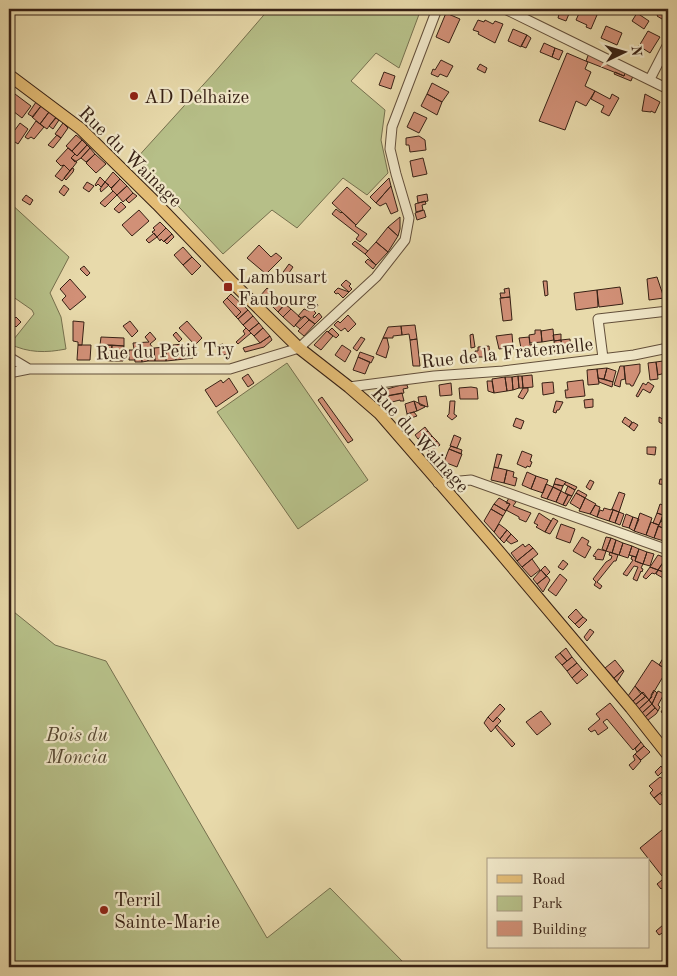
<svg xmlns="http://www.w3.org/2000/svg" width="677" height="976" viewBox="0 0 677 976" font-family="'Old Standard TT',serif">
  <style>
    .green { fill: #b6bf88; stroke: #76704e }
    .building { fill: #d19077; stroke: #372115 }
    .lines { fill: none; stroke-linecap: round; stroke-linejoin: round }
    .minor-casing { stroke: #634f3a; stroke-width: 11 }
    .major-casing { stroke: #372115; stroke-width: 13 }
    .minor { stroke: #f0e7c8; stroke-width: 9 }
    .major { stroke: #e4bd76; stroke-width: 11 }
    .poi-dot { fill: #8f2418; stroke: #f0e7c8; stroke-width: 2 }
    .labels { text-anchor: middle; stroke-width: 4.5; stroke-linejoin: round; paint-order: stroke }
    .poi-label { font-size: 19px; fill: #372115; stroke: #f0e7c8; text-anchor: start }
    .street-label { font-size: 19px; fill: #372115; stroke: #f0e7c8 }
    .park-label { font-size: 19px; font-style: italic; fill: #574832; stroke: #f0e7c8 }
  </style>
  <rect width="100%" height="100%" fill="#e8daab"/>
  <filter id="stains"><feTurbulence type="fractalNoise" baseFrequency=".004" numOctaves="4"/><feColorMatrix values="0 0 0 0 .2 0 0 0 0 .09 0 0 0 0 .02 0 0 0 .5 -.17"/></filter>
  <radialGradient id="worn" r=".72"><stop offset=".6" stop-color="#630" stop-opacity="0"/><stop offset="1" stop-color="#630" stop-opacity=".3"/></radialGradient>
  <path class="green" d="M 269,9 L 421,9 L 399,68 L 376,53 L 351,81 L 385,110 L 381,140 L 388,173 L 367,195 L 343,178 L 297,228 L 272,210 L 223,254 L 135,160 L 213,74 Z
    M 9,202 L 69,257 L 50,293 L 61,317 L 66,349 C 46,353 28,353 10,344 L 34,314 L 32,310 L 9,294 Z
    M 287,363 L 368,480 L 298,529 L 217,412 Z
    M 9,608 L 55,645 L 106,661 L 267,938 L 330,888 L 408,967 L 9,967 Z"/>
  <path class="building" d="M 553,9 L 571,9 L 566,21 L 558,18 L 559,14 L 552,11 Z
    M 581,9 L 593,9 L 592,12 L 597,15 L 591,29 L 586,27 L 587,25 L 576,20 Z
    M 661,9 L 668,9 L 668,19 L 667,22 L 657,16 Z
    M 446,13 L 460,19 L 449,43 L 436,37 Z
    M 637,13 L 649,21 L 644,29 L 632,21 Z
    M 478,20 L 484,22 L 485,20 L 493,24 L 495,21 L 503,24 L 495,43 L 478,34 L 479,32 L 473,30 Z
    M 606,26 L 622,33 L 617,45 L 601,38 Z
    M 513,29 L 527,35 L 521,47 L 508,41 Z
    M 648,31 L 660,37 L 650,53 L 639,46 Z
    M 527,35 L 531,38 L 526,48 L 521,46 Z
    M 544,43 L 555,48 L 552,57 L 540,52 Z
    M 555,48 L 563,51 L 559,60 L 552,57 Z
    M 567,53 L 588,62 L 585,69 L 591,72 L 585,86 L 595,91 L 586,106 L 576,101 L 565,130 L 539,121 Z
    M 589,53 L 625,73 L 624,76 L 586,61 Z
    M 441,60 L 453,66 L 447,77 L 440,74 L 438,77 L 431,74 L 433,69 L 435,70 Z
    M 480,64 L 487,68 L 485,73 L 477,69 Z
    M 384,72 L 395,76 L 391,89 L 379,85 Z
    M 615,72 L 624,76 L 625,73 L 633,76 L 631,81 L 614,74 Z
    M 432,83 L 449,92 L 442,102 L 427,94 Z
    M 9,89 L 15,94 L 9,103 Z
    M 595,91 L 610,99 L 612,94 L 619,98 L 609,116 L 601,112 L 604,106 L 591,99 Z
    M 15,94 L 31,106 L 22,118 L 9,108 L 9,103 Z
    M 427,94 L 442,102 L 437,115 L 421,106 Z
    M 645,94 L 660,102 L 655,113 L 651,111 L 651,112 L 642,111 Z
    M 36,102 L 41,106 L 33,117 L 28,114 Z
    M 41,106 L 49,112 L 40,124 L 32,117 Z
    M 49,112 L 56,117 L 47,129 L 40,124 Z
    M 414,112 L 427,118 L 419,133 L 407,127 Z
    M 56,118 L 59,120 L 53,129 L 49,126 Z
    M 36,121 L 44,127 L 34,139 L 31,137 L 28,139 L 25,137 Z
    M 20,123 L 28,129 L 18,144 L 9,138 Z
    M 63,123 L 68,128 L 61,138 L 55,134 Z
    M 57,135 L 61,138 L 53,148 L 48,145 Z
    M 76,135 L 82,140 L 72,151 L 66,146 Z
    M 419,136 L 425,140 L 426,150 L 410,152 L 409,145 L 406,145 L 406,138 Z
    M 82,140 L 87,145 L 77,156 L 72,151 Z
    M 87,145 L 90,148 L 81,158 L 75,162 L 71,158 L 75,154 L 77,156 Z
    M 68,148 L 75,154 L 71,158 L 77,162 L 70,171 L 64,165 L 61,166 L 56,161 Z
    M 90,148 L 95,154 L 86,162 L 81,158 Z
    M 95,154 L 106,164 L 96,173 L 86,163 Z
    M 423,158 L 427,174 L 413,177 L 410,161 Z
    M 64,165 L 70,171 L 62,181 L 55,176 Z
    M 72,168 L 74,169 L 73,172 L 66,180 L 64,178 Z
    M 113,172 L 120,179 L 111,188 L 105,182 Z
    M 100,177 L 105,182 L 101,187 L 98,184 L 96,186 L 95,185 Z
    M 389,178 L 391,186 L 376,203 L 370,197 Z
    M 120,179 L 127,186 L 117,195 L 111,189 Z
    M 87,182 L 94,186 L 89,192 L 83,188 Z
    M 105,182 L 109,185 L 101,192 L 100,189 Z
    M 64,185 L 69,189 L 64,196 L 59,192 Z
    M 127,186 L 133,193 L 123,202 L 117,195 Z
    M 391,186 L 398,211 L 391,214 L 386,203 L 380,206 L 376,203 Z
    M 347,187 L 371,208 L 356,225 L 332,203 Z
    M 113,191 L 117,195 L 105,207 L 100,203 Z
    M 133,193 L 137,196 L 129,203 L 126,200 Z
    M 427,194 L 428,201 L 418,203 L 417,196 Z
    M 26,195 L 33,200 L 30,205 L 22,200 Z
    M 425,201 L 426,204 L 422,205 L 423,210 L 416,212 L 415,204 Z
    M 121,202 L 126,207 L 119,213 L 114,209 Z
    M 336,209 L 341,213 L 342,212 L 356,225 L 355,226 L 367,234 L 360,242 L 356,239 L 359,235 L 332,214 Z
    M 139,210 L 149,221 L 132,236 L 122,225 Z
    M 424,210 L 426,217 L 417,220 L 415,213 Z
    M 400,217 L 400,229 L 398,236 L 388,227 Z
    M 160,222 L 166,228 L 157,237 L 152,232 L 155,230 L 153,228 Z
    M 388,227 L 398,236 L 388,252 L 376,242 Z
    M 166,228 L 172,234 L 164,242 L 161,239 L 160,241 L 157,237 Z
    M 154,233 L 157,237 L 149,243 L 146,240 Z
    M 172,234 L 174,237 L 167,244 L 164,241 Z
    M 355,241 L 368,251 L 365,254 L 352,244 Z
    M 376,242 L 388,252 L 376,265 L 365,254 Z
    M 259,245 L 271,257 L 276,253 L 282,258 L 266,274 L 247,258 Z
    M 183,247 L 192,257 L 183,265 L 174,255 Z
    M 192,257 L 201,266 L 192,275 L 183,265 Z
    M 368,259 L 376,265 L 373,269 L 365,262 Z
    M 289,264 L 293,267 L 285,279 L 281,275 Z
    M 84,266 L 90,273 L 87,276 L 80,269 Z
    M 657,277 L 664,298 L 649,300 L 647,279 Z
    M 70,279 L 86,297 L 70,310 L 62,300 L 66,296 L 60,289 Z
    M 346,280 L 351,284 L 349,286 L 352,289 L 349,292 L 341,285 Z
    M 543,281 L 547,281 L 548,295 L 545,296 Z
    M 620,287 L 623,304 L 599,307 L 597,290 Z
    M 267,288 L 275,295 L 267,302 L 260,296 Z
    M 338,288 L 349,292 L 343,298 L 338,293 L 336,294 L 334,292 Z
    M 509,288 L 510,297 L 501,298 L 500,293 L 505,293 L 504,289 Z
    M 597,290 L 598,307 L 576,310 L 574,293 Z
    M 231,294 L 248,310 L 238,319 L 236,317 L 241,312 L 227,298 Z
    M 275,295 L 280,299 L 273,307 L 267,302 Z
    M 294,296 L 299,301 L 294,306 L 289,302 Z
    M 510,297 L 512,320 L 503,321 L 500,298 Z
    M 227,298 L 241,312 L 236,317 L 223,302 Z
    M 280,299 L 285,304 L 278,312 L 273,307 Z
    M 285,304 L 291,309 L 283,317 L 278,312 Z
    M 317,304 L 318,305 L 314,311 L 316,313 L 313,316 L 314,318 L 319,313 L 322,317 L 315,324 L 305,316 L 301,318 L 298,316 L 304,309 L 309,311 Z
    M 291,309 L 301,318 L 294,327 L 283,317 Z
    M 248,310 L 253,316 L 243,325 L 238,319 Z
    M 348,315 L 356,324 L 348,332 L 345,328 L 341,331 L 334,325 L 338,321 L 340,323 Z
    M 253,316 L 259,323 L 249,331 L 243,325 Z
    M 305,316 L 309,320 L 300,329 L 295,325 Z
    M 16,317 L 21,322 L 16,327 L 11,322 Z
    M 309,320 L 315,324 L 304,336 L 298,331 Z
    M 73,321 L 84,322 L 82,345 L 78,345 L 78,342 L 73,341 Z
    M 130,321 L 138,331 L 132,337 L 123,326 Z
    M 187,321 L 202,338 L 195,345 L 179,328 Z
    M 259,323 L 263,328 L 254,336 L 249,331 Z
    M 415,325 L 417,339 L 410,340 L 409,334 L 402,335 L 401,326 Z
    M 401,326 L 402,335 L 393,336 L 393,338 L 383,338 L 388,327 Z
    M 246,328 L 251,333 L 238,344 L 236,342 L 245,334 L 243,331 Z
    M 263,328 L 270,336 L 260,343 L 254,336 Z
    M 332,328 L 339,335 L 336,338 L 328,332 Z
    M 553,329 L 554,340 L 542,342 L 541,331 Z
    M 535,330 L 541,330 L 542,342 L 530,343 L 529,335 L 535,334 Z
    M 327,331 L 333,336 L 321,350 L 314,345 Z
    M 150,332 L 156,339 L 150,344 L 153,348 L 134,349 L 133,343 L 149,342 L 145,337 Z
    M 176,332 L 182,339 L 179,342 L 173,335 Z
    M 473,334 L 475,347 L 471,348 L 470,335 Z
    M 512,334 L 513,347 L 499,349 L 496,336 Z
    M 561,334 L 561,340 L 554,341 L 553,335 Z
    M 270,336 L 272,340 L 264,347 L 245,352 L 243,348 L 260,343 Z
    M 101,337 L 124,338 L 124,346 L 100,345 Z
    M 361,337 L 365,339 L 357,351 L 353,348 Z
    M 529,337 L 530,345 L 536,344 L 537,352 L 522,353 L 519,338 Z
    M 383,338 L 387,338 L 389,347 L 386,358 L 376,354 Z
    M 417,339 L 420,366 L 413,366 L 410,340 Z
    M 570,339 L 571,351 L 569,353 L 562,354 L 561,340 Z
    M 561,340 L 562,354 L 555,355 L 554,341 Z
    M 183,344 L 183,348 L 173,349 L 173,345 Z
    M 223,344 L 224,347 L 231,347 L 232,354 L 221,355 L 219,345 Z
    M 78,345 L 91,345 L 90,360 L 77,360 Z
    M 100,345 L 104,345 L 103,360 L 100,360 Z
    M 104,345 L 112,345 L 111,361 L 103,360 Z
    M 112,345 L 124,346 L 123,361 L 111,361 Z
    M 342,345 L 351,351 L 345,362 L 335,355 Z
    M 489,346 L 490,357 L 476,357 L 475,351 L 478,351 L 478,347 Z
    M 166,347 L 166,361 L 155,361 L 154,348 Z
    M 189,347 L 192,351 L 193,358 L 176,360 L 175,349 Z
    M 154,348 L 155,361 L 148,361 L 148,349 Z
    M 134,349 L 141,349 L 142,362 L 135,362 Z
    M 141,349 L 148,349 L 148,361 L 142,362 Z
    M 175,349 L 176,360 L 166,361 L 166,350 Z
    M 129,350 L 135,350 L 135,360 L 129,360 Z
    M 360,352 L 374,357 L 371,363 L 358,357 Z
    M 358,357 L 370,362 L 365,374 L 353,370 Z
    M 668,360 L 668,373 L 665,373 L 663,361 Z
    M 663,361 L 665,373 L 658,375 L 656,362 Z
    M 656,362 L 658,379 L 650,380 L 648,363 Z
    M 640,364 L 640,372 L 633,386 L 631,386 L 630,384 L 626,384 L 624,366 Z
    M 620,366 L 624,366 L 625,379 L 621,380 L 620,387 L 614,385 Z
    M 607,368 L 616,371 L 613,382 L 604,379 Z
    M 607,368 L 604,379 L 598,378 L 597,369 Z
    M 597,369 L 599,384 L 588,385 L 587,370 Z
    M 248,374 L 254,383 L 248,387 L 242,378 Z
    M 532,375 L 533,387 L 523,388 L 522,376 Z
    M 518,376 L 522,376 L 523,388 L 519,388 Z
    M 518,376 L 519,388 L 513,390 L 512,377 Z
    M 505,377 L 507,391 L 494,393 L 492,379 Z
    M 505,377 L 512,377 L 513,390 L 507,391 Z
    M 229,378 L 238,392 L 216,407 L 205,390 L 221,380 L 223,383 Z
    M 598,378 L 613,382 L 612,387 L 599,382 Z
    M 583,380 L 585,396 L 566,398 L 565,390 L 568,390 L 567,382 Z
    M 487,381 L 492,381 L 494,393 L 488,391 Z
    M 553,382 L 554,393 L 543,395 L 542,383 Z
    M 648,382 L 654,386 L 650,393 L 643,389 L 638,397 L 636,396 L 643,383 L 646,385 Z
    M 451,383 L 452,395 L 440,396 L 439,385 Z
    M 401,385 L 407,385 L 408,388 L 403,389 L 404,393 L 382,397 L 377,392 Z
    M 471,387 L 477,388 L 478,399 L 460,399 L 459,388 Z
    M 523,388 L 528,388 L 528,391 L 523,399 L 518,397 Z
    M 402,393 L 404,401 L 400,401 L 400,400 L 388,403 L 386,396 Z
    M 426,396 L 428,407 L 420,405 L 419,403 L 418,397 Z
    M 322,397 L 353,440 L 348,443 L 318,400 Z
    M 593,399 L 593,407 L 585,408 L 584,400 Z
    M 414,401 L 417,411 L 407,414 L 405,404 Z
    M 414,401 L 425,406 L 425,407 L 417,411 Z
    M 450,401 L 455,401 L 454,414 L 457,416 L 452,420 L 447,416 L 449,414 Z
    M 556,401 L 563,402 L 559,410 L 557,410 L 556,413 L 553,412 Z
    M 414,412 L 417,416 L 408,419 L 407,414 Z
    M 625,417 L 632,422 L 629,427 L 622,422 Z
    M 659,417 L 668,422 L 666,426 L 659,422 Z
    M 516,418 L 524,421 L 521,429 L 513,426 Z
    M 633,422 L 638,425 L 634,431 L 629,427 Z
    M 425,427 L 428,431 L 418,439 L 415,435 Z
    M 428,431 L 432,436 L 423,444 L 418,439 Z
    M 454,435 L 461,438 L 457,448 L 450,446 Z
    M 432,436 L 437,441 L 427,449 L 423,444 Z
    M 437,441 L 440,445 L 430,453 L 427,449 Z
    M 451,446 L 462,450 L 461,454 L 449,449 Z
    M 647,447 L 656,447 L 655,455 L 647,454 Z
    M 449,449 L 462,454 L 457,467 L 444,462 Z
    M 522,451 L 532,455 L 530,461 L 532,462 L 530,467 L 527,466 L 526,468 L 517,464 Z
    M 497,454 L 502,455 L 498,468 L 494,467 Z
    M 494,467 L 507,470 L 504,483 L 491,480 Z
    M 507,470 L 514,472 L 513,477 L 517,478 L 515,486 L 504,483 Z
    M 527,472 L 536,476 L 531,489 L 522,485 Z
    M 536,476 L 548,480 L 543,493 L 531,489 Z
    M 556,478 L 566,482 L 563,486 L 554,484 Z
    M 660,479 L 668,480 L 668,485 L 659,484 Z
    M 590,480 L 594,482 L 590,490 L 586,487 Z
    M 566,482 L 577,487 L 575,490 L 564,484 Z
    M 546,484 L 553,487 L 554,484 L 563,486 L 561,491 L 553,487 L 547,499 L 541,497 Z
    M 568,486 L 575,490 L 572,496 L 565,493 Z
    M 553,487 L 561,491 L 556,502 L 547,499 Z
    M 578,490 L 587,495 L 585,498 L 576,493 Z
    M 561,491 L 568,495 L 563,505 L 556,502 Z
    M 619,492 L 625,494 L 619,512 L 612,509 Z
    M 576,493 L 585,498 L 580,509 L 570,503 Z
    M 568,495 L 572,496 L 566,506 L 563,505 Z
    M 499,498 L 510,504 L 506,511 L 494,504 Z
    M 509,498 L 516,502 L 513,506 L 531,513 L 526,522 L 519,519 L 519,517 L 506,510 L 510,504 L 506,503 Z
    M 585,498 L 596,504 L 590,514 L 579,511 Z
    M 494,504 L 506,511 L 503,516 L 491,509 Z
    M 660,504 L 668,507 L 668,517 L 657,513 Z
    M 595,505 L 600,507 L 597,517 L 590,514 Z
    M 604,508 L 611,510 L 611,509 L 613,510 L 609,521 L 597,517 L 600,510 L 603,511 Z
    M 491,509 L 503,516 L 494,532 L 484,521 Z
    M 613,510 L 619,512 L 615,523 L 609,521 Z
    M 619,512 L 624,514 L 620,525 L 615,523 Z
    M 539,513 L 551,521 L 545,532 L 536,527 L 538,525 L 534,523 Z
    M 640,513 L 652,518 L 646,535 L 634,531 Z
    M 657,513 L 663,515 L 659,525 L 653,523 Z
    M 626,514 L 633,517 L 629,528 L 622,526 Z
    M 663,515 L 668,517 L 668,524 L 661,521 Z
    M 633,517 L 639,519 L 634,531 L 629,528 Z
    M 553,518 L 558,521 L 550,534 L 545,532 Z
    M 661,521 L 668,524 L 668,530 L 658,526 Z
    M 651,522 L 659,525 L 654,538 L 646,535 Z
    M 499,524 L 507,530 L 500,539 L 494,532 Z
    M 561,524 L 575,529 L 570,543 L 556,538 Z
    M 658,526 L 668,530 L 664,541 L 654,538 Z
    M 507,530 L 511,534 L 504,543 L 500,539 Z
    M 511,534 L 518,541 L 511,544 L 506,540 Z
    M 582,537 L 589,541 L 587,545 L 591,547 L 585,558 L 573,551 Z
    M 606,537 L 611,538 L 606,551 L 602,549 Z
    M 611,538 L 616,540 L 612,553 L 606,551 Z
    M 616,540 L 623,543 L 619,555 L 612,553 Z
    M 623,543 L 632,546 L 628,558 L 619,555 Z
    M 523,544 L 525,547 L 529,544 L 533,548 L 517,561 L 511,553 Z
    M 632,546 L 639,549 L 636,557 L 629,555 Z
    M 533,548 L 538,554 L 522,567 L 517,561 Z
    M 598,549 L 606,551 L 603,560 L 595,559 L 596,557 L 593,556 Z
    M 639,549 L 647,552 L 643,564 L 635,561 Z
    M 610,552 L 618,555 L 616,561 L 614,561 L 597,582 L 602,586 L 600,589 L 594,585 L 596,582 L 593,579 L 606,562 L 611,559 L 612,556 L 609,555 Z
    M 647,552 L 654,554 L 650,566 L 643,564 Z
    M 658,555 L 666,558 L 658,570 L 650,567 Z
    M 632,556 L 636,557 L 635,561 L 643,564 L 641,568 L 643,569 L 642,572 L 641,571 L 637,581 L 633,579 L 638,567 L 634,566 L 627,576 L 623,574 L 633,560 L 631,559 Z
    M 666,558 L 668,559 L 668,571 L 666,573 L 658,570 Z
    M 532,559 L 540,570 L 531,577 L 522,567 Z
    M 563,560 L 568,564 L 563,570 L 558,567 Z
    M 545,566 L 550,572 L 546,576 L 541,570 Z
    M 650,567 L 658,570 L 655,574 L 652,573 L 646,579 L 643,577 Z
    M 541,570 L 547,576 L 537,584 L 533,579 Z
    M 658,570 L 666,573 L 663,578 L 656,574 Z
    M 560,574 L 567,580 L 556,596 L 548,590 Z
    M 547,576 L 550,580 L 543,592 L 537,584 Z
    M 576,609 L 583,617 L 575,624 L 568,617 Z
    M 583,617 L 587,620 L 579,628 L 575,624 Z
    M 590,629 L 594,632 L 587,641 L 584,637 Z
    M 566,648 L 572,657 L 567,661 L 560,653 Z
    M 668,650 L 668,668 L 667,670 L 659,665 Z
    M 560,653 L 567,661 L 562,665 L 555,657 Z
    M 572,657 L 577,663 L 567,671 L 562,665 Z
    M 615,660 L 623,670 L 614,678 L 605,668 Z
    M 652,660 L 667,670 L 649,700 L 635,686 Z
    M 577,663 L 582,669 L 572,678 L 567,671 Z
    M 582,669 L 588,675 L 577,684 L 572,678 Z
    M 623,670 L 624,671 L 617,682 L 614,678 Z
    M 635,686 L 641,694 L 633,701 L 628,696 Z
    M 654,690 L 657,693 L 652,704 L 649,700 L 652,697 L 651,695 Z
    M 658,691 L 664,694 L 658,705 L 660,707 L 658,711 L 652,704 Z
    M 643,692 L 646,696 L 635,705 L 633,701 Z
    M 646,696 L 649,700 L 639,709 L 635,705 Z
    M 649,700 L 652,704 L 642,713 L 639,709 Z
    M 668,701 L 668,716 L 661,712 Z
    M 610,703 L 641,742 L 633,750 L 607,719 L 603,722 L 608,728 L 598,735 L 595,730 L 591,732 L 588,729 L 600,719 L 596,714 Z
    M 500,704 L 505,709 L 493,722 L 488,717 Z
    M 652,704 L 655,708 L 645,717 L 642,713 Z
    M 655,708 L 658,711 L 656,714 L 648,720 L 645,717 Z
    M 541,711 L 551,724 L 537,735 L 526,722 Z
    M 488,717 L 493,722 L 497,717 L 501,721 L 491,732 L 484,723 Z
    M 497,725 L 515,744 L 512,747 L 498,731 L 495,727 Z
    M 641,742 L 644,746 L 637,752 L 635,749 Z
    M 644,746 L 650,752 L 641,760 L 635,754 Z
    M 635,754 L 641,761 L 633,770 L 629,765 L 635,760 L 633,756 Z
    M 661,766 L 664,770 L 658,776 L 655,772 Z
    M 660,777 L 663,779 L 668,787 L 654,798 L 650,793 L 653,790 L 649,786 Z
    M 660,793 L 666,800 L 660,805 L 654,798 Z
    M 662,830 L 668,837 L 668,871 L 662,876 L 640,848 Z
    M 662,880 L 666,885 L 661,889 L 657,884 Z
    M 663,925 L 667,930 L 659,935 L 656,931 Z"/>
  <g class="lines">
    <defs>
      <path id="minor" d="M 505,9 L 668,89
        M 650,79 L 668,44
        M 9,357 L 29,369
        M 603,358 L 598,319 L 668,311
        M 9,373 L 29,369 L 230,369 L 299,348 L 376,277 L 405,240 L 409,218 L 396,174 L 390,149 L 392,127 L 437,9
        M 349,387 L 434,376 L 503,371 L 634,355 L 668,348
        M 438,483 L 471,480 L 668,550"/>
      <path id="major" d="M 9,75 L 81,129 L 157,204 L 233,283 L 299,348 L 349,387 L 379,413 L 491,542 L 631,708 L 668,755"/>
    </defs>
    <use href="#minor" class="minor-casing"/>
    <use href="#major" class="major-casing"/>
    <use href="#minor" class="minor"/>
    <use href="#major" class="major"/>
  </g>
  <g class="poi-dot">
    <circle cx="134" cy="96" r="5"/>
    <rect x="223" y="282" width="10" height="10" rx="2.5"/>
    <circle cx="104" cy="910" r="5"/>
  </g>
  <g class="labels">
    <g class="poi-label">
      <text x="144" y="103">AD Delhaize</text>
      <text x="238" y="283">Lambusart<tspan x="238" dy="22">Faubourg</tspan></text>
      <text x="114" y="906">Terril<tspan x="114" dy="22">Sainte-Marie</tspan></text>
    </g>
    <g class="street-label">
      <text transform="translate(131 156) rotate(44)" y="7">Rue du Wainage</text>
      <text transform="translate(165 350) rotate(-2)" y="7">Rue du Petit Try</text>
      <text transform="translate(507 352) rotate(-6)" y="7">Rue de la Fraternelle</text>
      <text transform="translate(421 439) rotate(48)" y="7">Rue du Wainage</text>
    </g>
    <g class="park-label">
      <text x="77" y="741">Bois du<tspan x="77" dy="22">Moncia</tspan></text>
    </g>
  </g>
  <rect width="677" height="976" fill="none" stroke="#e8daab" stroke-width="30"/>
  <rect x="10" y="10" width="657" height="956" fill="none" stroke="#372115" stroke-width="2.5"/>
  <rect x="15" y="15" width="647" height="946" fill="none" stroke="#372115"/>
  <rect x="487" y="858" width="162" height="90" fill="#f0e7c8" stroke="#a69880"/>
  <rect x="497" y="875" width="25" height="8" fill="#e4bd76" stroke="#a69880"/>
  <text x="532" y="884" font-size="15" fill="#372115">Road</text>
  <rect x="497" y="896" width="25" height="15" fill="#b6bf88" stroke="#a69880"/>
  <text x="532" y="908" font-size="15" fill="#372115">Park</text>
  <rect x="497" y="921" width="25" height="15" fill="#d19077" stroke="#a69880"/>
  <text x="532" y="934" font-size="15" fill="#372115">Building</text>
  <g transform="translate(624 52) rotate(85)" stroke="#f0e7c8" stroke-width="4" paint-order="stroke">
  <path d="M0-4L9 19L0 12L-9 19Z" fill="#372115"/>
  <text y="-8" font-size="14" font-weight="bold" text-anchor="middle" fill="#372115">N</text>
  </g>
  <rect width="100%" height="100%" filter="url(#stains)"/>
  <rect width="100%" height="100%" fill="url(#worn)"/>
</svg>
